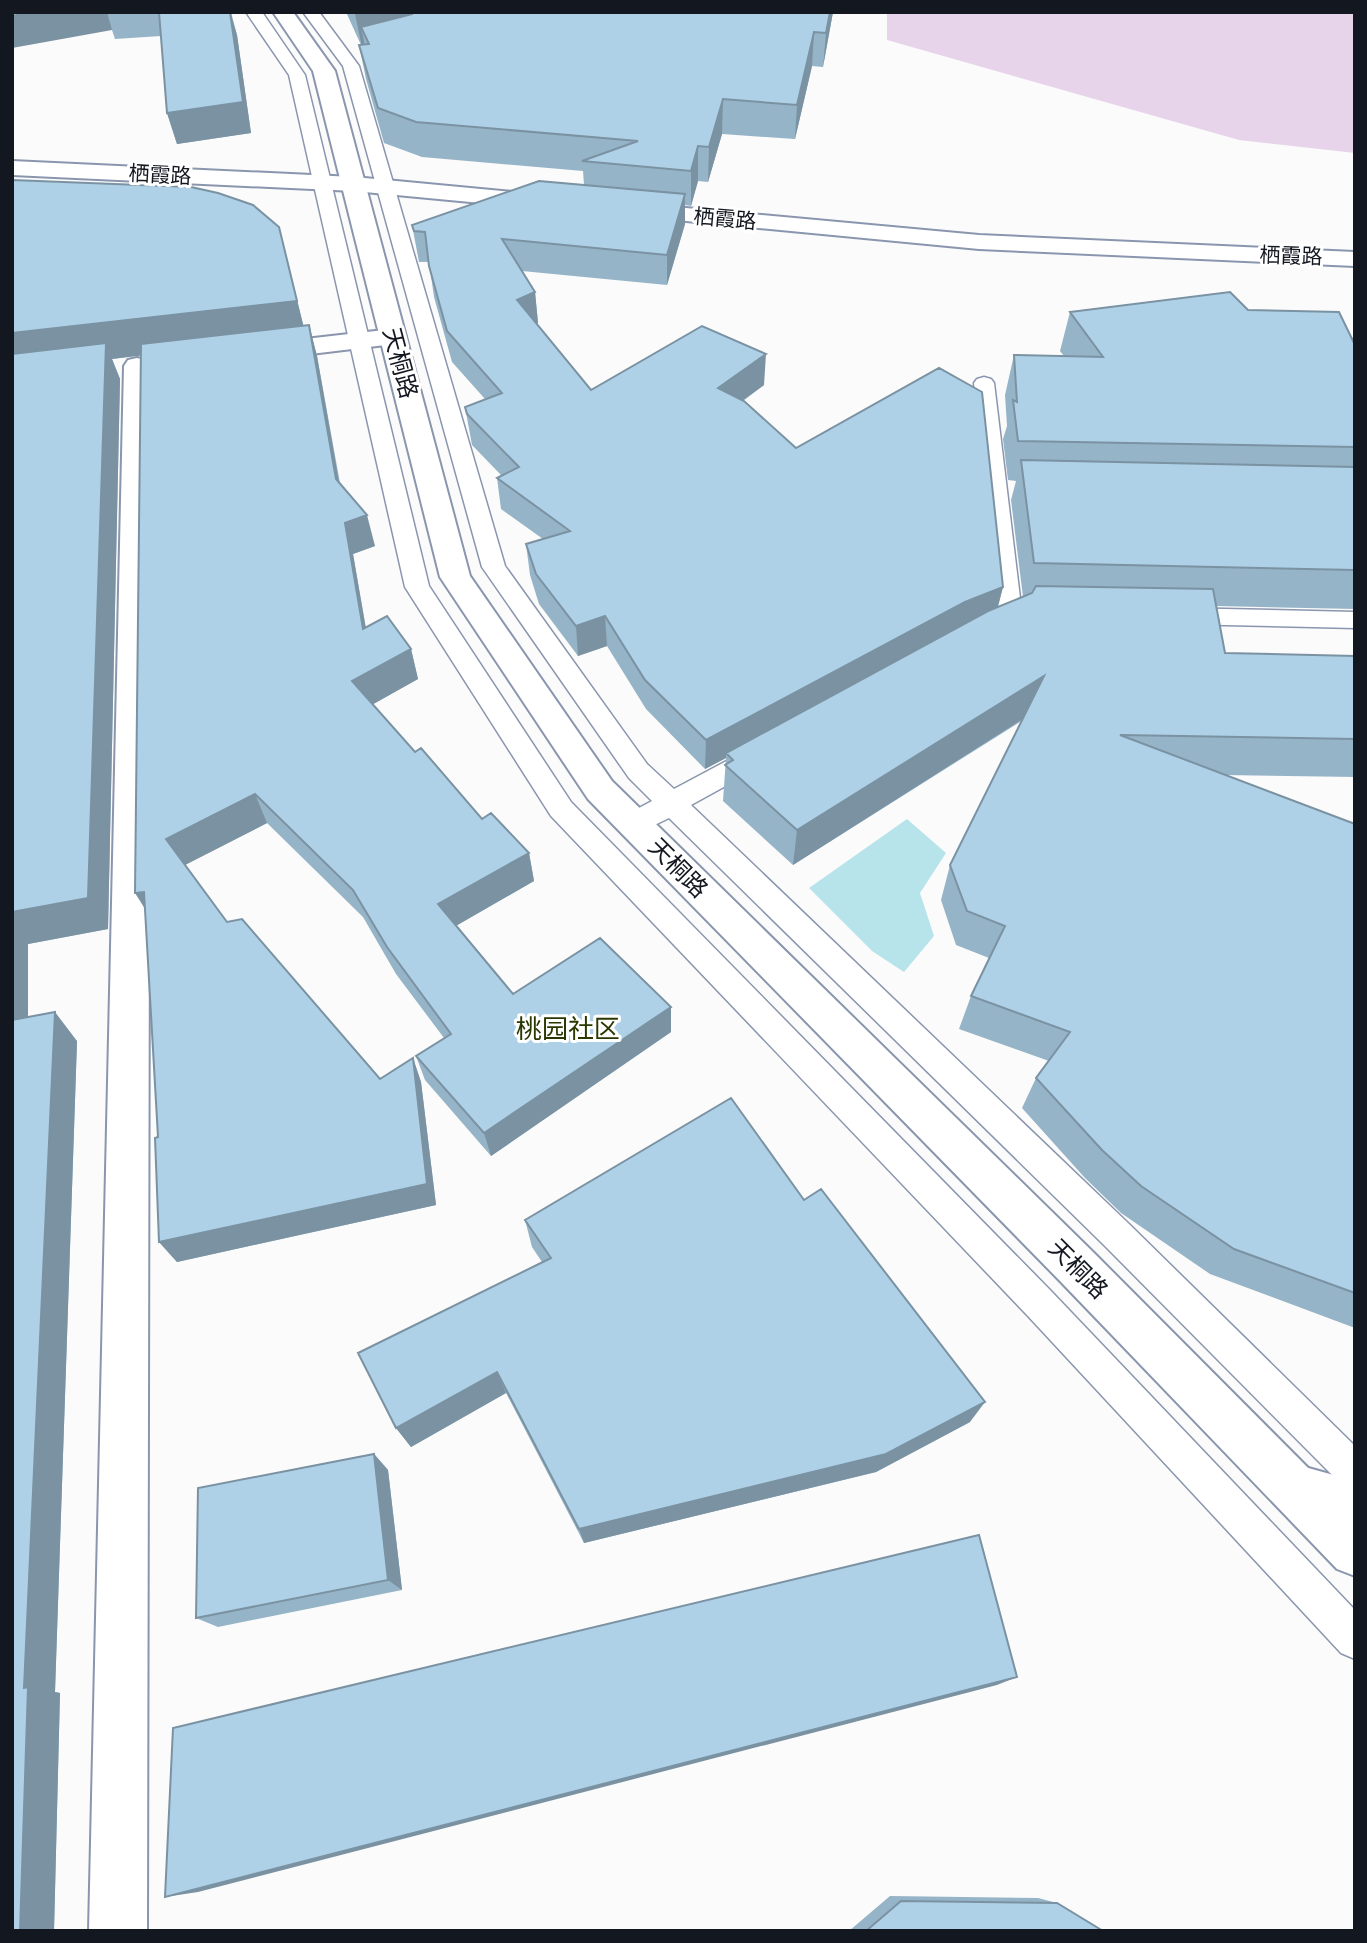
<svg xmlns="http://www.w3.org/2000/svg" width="1367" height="1943" viewBox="0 0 1367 1943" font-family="Lato,'Noto Sans SC',sans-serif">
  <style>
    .green { fill: #e7d4ea }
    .water { fill: #b7e4eb }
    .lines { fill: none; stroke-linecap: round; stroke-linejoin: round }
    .service-casing { stroke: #8a96ae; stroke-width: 3 }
    .minor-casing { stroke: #8a96ae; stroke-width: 4 }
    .tertiary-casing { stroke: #8a96ae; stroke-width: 4 }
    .secondary-casing { stroke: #8a96ae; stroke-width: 4 }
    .service { fill: #fff; fill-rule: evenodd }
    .minor { fill: #fff; fill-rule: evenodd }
    .tertiary { fill: #fff; fill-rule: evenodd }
    .secondary { fill: #fff; fill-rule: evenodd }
    .wall { fill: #96b4c7 }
    .shaded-wall { fill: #7a92a2 }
    .building { fill: #afd1e7; stroke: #7a92a2; stroke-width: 2 }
    .labels { text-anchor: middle; stroke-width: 6; stroke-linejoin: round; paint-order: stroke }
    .far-street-label { font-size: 21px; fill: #131720; stroke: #fff }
    .street-label { font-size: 24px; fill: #131720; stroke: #fff }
    .neighbourhood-label { font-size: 26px; fill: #293800; stroke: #fff }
  </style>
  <rect width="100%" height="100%" fill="#fbfbfb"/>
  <path class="green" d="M 887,12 L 1355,12 L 1355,153 L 1239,140 L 887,40 Z"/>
  <path class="water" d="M 907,819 L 946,853 L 920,893 L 934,936 L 904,972 L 872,951 L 809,888 Z"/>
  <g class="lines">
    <defs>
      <path id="service" d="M 246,12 L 262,12 L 305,75 L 429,586 L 571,802 L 1051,1291 L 1355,1610 L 1355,1659 L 1341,1653 L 1027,1315 L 551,816 L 405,587 L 289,75 Z
        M 303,12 L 319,12 L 359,66 L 505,566 L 647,764 L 674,789 L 751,748 L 760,745 L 769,748 L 773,755 L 769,762 L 691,805 L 1129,1224 L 1355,1446 L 1355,1491 L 1342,1485 L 1105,1246 L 669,818 L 634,835 L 624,832 L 620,824 L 624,816 L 652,801 L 629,778 L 482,567 L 343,66 Z
        M 984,377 L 991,379 L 994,383 L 1023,623 C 1016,635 995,641 982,637 L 979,631 L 982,625 L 998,619 L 974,383 L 977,379 Z
        M 1178,608 L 1355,612 L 1355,628 L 1178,624 L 1169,622 L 1166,616 L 1169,610 Z"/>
      <path id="minor" d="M 393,329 L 402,331 L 406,337 L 402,343 L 261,360 L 252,358 L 248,352 L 252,346 L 261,344 Z
        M 137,358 L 146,360 L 150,366 L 147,1931 L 89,1931 L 124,366 L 128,360 Z
        M 1294,1464 L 1355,1481 L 1355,1529 L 1277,1505 L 1270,1488 L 1277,1471 Z"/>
      <path id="tertiary" d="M 12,161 L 354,177 L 544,195 L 552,197 L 556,202 L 552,207 L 544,209 L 354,191 L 12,175 Z
        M 632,203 L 979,235 L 1355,252 L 1355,266 L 979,249 L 624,215 L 620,210 L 624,205 Z"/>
      <path id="secondary" d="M 273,12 L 293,12 L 335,71 L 470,576 L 612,781 L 1094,1253 L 1355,1515 L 1355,1576 L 1337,1569 L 1062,1283 L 588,799 L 440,577 L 313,71 Z"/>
    </defs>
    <use href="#service" class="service-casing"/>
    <use href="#minor" class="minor-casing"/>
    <use href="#tertiary" class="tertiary-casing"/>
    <use href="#secondary" class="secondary-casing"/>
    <use href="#service" class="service"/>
    <use href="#minor" class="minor"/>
    <use href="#tertiary" class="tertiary"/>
    <use href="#secondary" class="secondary"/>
  </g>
  <path class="wall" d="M 12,12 L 231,12 L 237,35 L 251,133 L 177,144 L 167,113 L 161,36 L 115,39 L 112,30 Z
    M 346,12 L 833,12 L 823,67 L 812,66 L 795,139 L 722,134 L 708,182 L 698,181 L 691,206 L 685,205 L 685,224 L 667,285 L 522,271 L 535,292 L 538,323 L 536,324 L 591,390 L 764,385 L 743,401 L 796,448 L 1003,587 L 998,607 L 1023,597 L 1011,500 L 1016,481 L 1008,480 L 1003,439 L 1007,426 L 1005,395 L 1014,355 L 1064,356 L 1060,351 L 1070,312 L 1248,310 L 1352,339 L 1355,332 L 1355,609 L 1216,606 L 1225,653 L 1355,656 L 1355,777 L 1224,775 L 1355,824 L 1355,1328 L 1210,1274 L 1121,1213 L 1085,1178 L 1022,1108 L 1036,1078 L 1049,1061 L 959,1029 L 971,996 L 989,958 L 956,945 L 941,900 L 950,865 L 1023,720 L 793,865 L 723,801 L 726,758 L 705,769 L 646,709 L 607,646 L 578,656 L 539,604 L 530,575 L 526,544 L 543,539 L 501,509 L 497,478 L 501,475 L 472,445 L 465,407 L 485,399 L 452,362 L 434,297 L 429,262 L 419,262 L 412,225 L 584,185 L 583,171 L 422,157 L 384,143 L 366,79 L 359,45 L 361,45 Z
    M 12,180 L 288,262 L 303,325 L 309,325 L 317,356 L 340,483 L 375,546 L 353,554 L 366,628 L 411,649 L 418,679 L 373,704 L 415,752 L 482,819 L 529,853 L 534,881 L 456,926 L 513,994 L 671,1032 L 491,1156 L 425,1080 L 416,1056 L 444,1038 L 396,974 L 363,917 L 267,823 L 185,865 L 227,922 L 380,1079 L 413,1058 L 421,1082 L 436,1205 L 177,1262 L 159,1242 L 158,1137 L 141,355 L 112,359 L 120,379 L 108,929 L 28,944 L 28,1017 L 77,1041 L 55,1692 L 60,1693 L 54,1931 L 12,1931 Z
    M 804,1200 L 970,1422 L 876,1472 L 584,1543 L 506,1393 L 411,1447 L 396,1428 L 542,1262 L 532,1247 L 525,1220 Z
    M 374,1454 L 388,1470 L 402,1590 L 218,1627 L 196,1618 Z
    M 890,1896 L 1038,1898 L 1057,1903 L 1103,1931 L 849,1931 Z"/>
  <path class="shaded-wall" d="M 32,12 L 107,12 L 112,30 L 12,48 L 12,16 Z
    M 230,12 L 237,35 L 251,133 L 177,144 L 167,113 Z
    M 361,12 L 432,12 L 361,27 L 365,46 L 362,47 L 355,14 Z
    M 830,12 L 833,12 L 823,67 L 826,33 Z
    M 814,32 L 812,66 L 795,139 L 797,105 Z
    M 723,99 L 722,134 L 708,182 L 709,147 Z
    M 698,146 L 698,181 L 691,206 L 691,171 Z
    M 685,194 L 685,224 L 667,285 L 667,255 Z
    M 279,227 L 306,336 L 112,359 L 120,379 L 108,929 L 28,944 L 28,1050 L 12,1032 L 12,333 Z
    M 535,292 L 538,323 L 520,331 L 517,300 Z
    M 309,325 L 317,356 L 344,511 L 336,479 Z
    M 766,354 L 764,385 L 717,419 L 718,388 Z
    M 367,515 L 375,546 L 353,554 L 371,659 L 363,629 L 345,523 Z
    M 1003,587 L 995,617 L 726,753 L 726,758 L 705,769 L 706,740 L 965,602 Z
    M 605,616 L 607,646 L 578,656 L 576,626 Z
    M 411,649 L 418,679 L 361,711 L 352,681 Z
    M 1044,676 L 1032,713 L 793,865 L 797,830 Z
    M 255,794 L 267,823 L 181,867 L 166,839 Z
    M 529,853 L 534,881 L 445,932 L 438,904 Z
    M 144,892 L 152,920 L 135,893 Z
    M 671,1007 L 671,1032 L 491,1156 L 484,1133 Z
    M 55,1012 L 77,1041 L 55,1692 L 60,1693 L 54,1931 L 20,1931 L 24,1688 Z
    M 413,1058 L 421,1082 L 436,1205 L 177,1262 L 159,1242 Z
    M 497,1372 L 506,1393 L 411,1447 L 396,1428 Z
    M 985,1402 L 970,1422 L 876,1472 L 584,1543 L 579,1529 Z
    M 374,1454 L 388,1470 L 402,1590 L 388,1580 Z
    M 1017,1677 L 997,1685 L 198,1892 L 165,1897 Z"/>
  <path class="building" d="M 12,12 L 32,12 L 12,16 Z
    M 159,12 L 230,12 L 243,102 L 167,113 Z
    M 414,12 L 830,12 L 826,33 L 814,32 L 797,105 L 723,99 L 709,147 L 698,146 L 691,171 L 582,161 L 638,141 L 416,122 L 378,108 L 359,45 L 369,44 L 361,27 L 412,14 Z
    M 12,180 L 191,187 L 218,193 L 253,205 L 279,227 L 297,301 L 12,333 Z
    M 539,181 L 685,194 L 667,255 L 502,239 L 535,292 L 517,300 L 591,390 L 702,326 L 766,354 L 718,388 L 744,401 L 796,448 L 939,368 L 982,392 L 1003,587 L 965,602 L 706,740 L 645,680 L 605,616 L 576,626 L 536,574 L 526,544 L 570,531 L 497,478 L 519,467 L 467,414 L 465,407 L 502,393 L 447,331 L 429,266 L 425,232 L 414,231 L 412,225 Z
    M 1230,292 L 1248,310 L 1339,312 L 1355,345 L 1355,447 L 1018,441 L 1013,400 L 1017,402 L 1014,355 L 1103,357 L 1070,312 Z
    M 309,325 L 336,479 L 367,515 L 345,523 L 363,629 L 387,616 L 411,649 L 352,681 L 415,752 L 421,748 L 482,819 L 491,813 L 529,853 L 438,904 L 513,994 L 600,938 L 671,1007 L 484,1133 L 416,1056 L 451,1034 L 387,947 L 353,890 L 255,794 L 166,839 L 227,922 L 242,919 L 380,1079 L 413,1058 L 427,1184 L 159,1242 L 155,1138 L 158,1137 L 144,892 L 135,893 L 141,344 Z
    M 106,343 L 88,898 L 12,912 L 12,354 Z
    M 1021,460 L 1355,467 L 1355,570 L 1034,563 Z
    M 1036,586 L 1213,589 L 1225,653 L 1355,656 L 1355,739 L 1120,735 L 1355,824 L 1355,1293 L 1234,1249 L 1141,1186 L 1102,1150 L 1036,1078 L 1070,1032 L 971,996 L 1005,926 L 967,911 L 950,865 L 1044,676 L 797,830 L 725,765 L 733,760 L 726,753 L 988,611 L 1032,593 Z
    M 55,1012 L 24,1688 L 28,1687 L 20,1931 L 12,1931 L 12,1020 Z
    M 731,1098 L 804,1200 L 821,1189 L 985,1402 L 886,1454 L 579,1529 L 497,1372 L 396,1428 L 358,1353 L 551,1258 L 525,1220 Z
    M 374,1454 L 388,1580 L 196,1618 L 198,1488 Z
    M 979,1535 L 1017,1677 L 165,1897 L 173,1728 Z
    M 901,1901 L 1057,1903 L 1103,1931 L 866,1931 Z"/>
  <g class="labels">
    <g class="far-street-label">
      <text transform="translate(160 175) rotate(3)" y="7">栖霞路</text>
      <text transform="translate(725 219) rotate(5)" y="7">栖霞路</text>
      <text transform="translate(1291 256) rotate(2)" y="7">栖霞路</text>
    </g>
    <g class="street-label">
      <text transform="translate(400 363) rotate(75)" y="8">天桐路</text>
      <text transform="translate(678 868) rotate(45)" y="8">天桐路</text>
      <text transform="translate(1078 1269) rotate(45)" y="8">天桐路</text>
    </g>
    <g class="neighbourhood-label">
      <text x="568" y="1038">桃园社区</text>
    </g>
  </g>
  <rect width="1367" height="1943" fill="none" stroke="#131720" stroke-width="28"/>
</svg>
